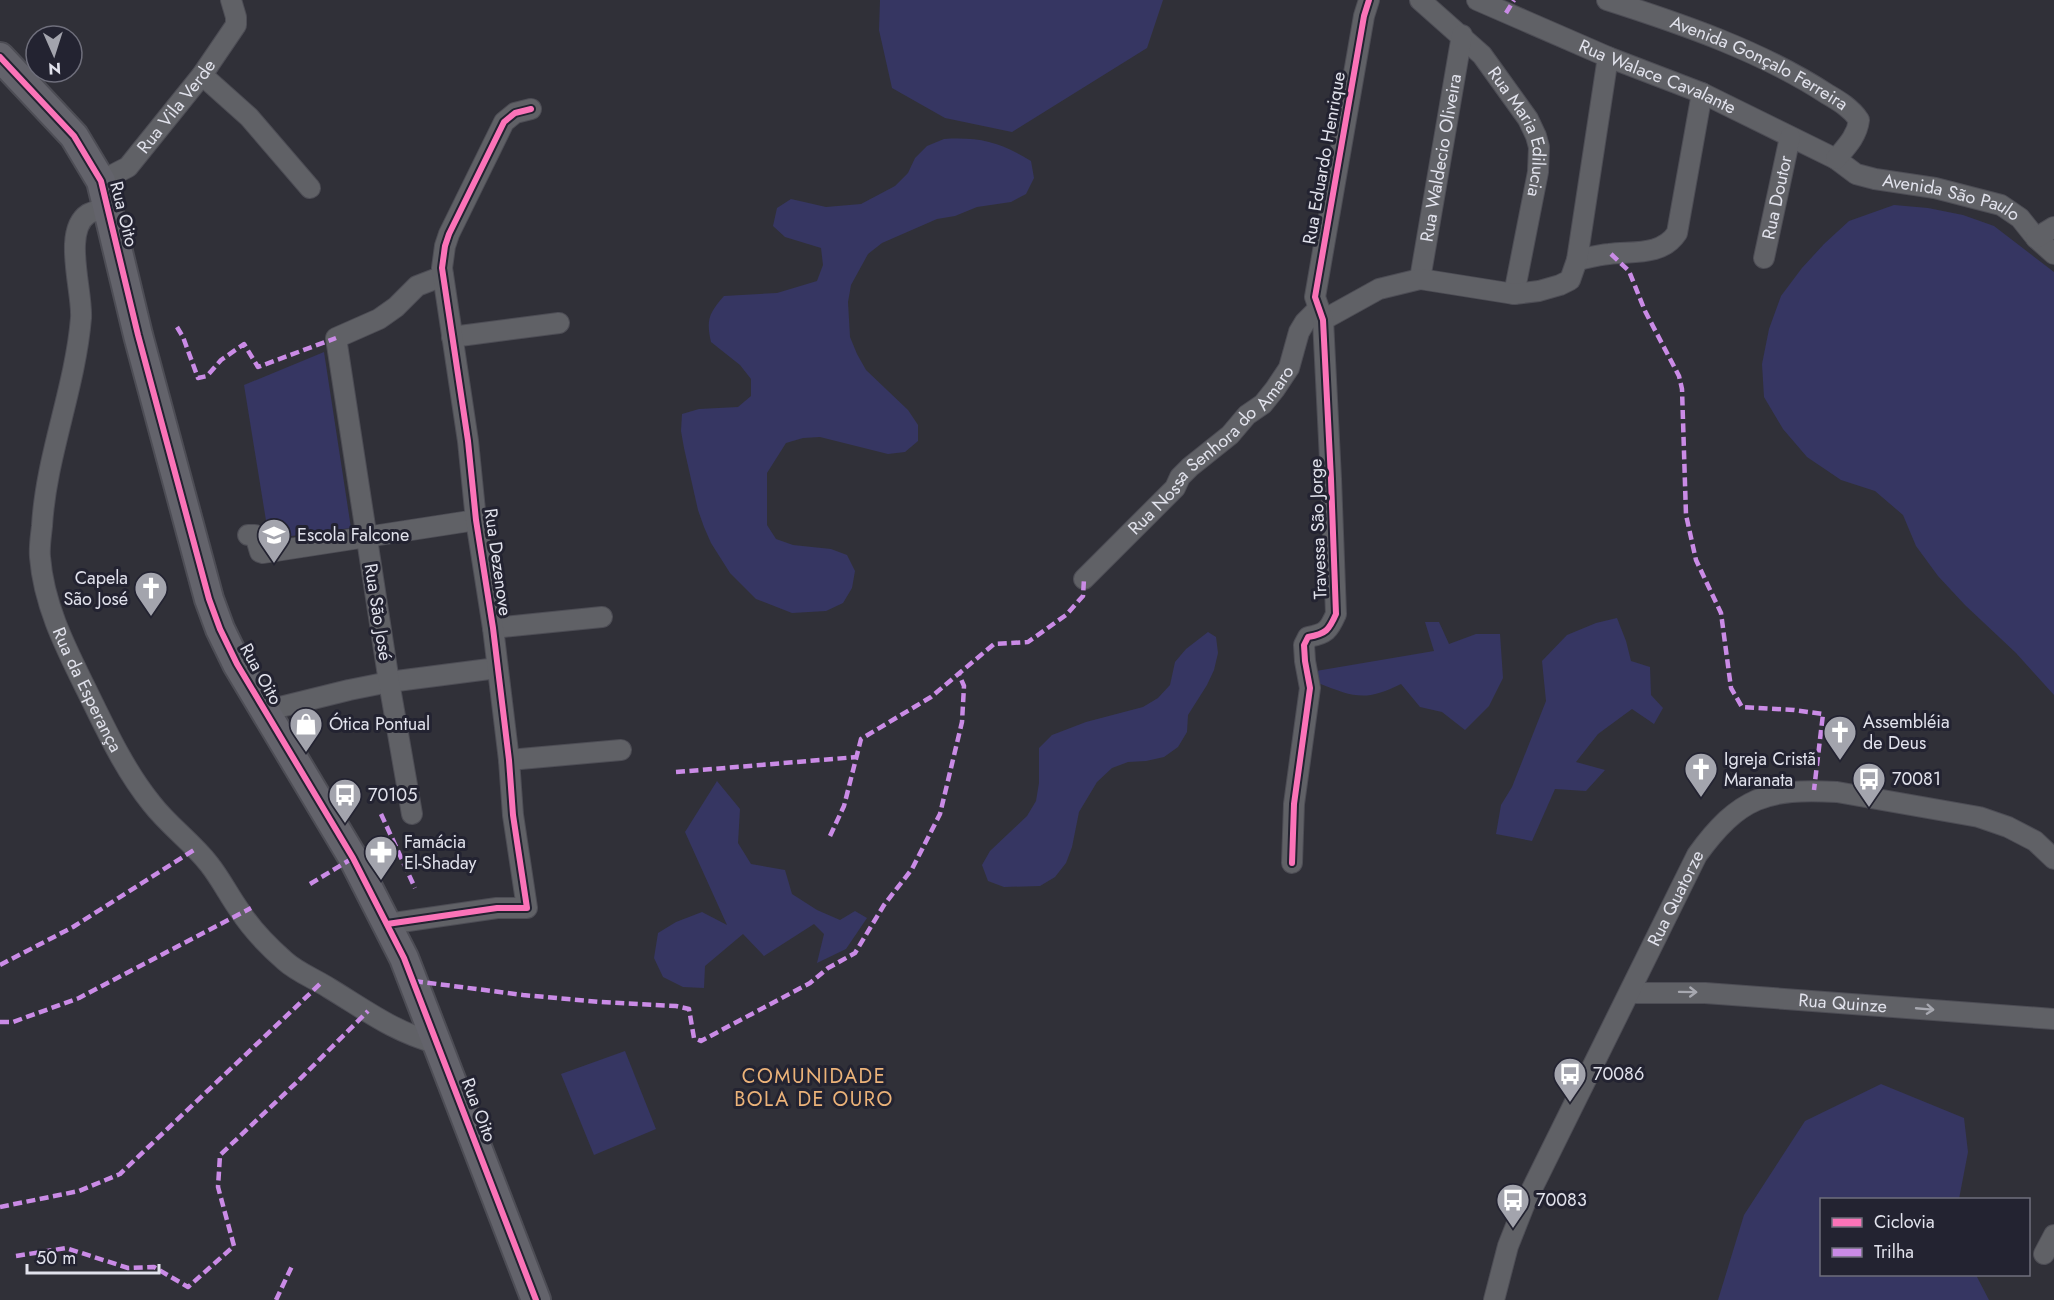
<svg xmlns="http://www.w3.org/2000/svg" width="2054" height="1300" viewBox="0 0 2054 1300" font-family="Jost,sans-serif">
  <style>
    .green { fill: #363662 }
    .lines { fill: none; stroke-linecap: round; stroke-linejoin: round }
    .street-casing { stroke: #4d4d55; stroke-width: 22 }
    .secondary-casing { stroke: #4d4d55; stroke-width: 32 }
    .street { stroke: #606166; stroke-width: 20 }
    .secondary { stroke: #63636b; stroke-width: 28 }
    .quiet { stroke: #ca8be6; stroke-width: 4.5; stroke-dasharray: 9 4.5; stroke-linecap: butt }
    .cycleway-casing { stroke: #232331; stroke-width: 10 }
    .cycleway { stroke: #fb73b8; stroke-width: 6 }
    .oneway { stroke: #a7a8b0 }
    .labels { text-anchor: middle; stroke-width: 6; stroke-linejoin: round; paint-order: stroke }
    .street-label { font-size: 18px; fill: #e1e2ec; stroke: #232331 }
    .poi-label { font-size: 18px; fill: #e1e2ec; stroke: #232331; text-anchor: start }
    .neighbourhood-label { font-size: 20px; letter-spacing: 1.5px; fill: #ecb379; stroke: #232331 }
  </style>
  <rect width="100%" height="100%" fill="#303038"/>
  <path class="green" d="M 880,0 L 1163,0 L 1147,48 L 1012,132 L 945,118 L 892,88 L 879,30 Z
    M 944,139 C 980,137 1000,142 1031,161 L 1034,178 L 1026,194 L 1011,202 L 977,207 L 955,216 L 937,219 L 882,243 L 868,254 L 851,285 L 848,302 L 850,337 L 857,354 L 866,370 L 908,410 L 918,425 L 918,441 L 905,452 L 888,454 L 820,437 L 803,438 L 786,443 L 767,473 L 767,525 L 776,539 L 793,545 L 831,549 L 847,555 L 855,571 L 852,588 L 843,603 L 826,611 L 792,613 L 756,599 L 730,573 L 711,543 L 704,527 L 698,510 L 684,448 L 681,431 L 682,414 L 699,409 L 738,407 L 751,396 L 751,379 L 740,365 L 711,342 C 706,320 709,313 724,296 L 777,293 L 817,281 L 823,265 L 821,248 L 785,237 L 773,226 L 777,208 L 791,199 L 826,207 L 861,204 L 895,186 L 908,173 L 915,158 L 927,146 Z
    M 1894,205 L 1928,208 L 1963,215 L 1994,226 L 2054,272 L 2054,695 L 2016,653 L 1965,605 L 1938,576 L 1916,546 L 1903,515 L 1875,491 L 1841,480 L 1807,457 L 1783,429 L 1764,397 L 1762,364 L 1769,329 L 1781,296 L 1802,268 L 1824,244 L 1849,221 Z
    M 324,352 L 351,528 L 269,539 L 244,385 Z
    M 1617,618 L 1626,641 L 1631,661 L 1650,667 L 1651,695 L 1663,708 L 1654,724 L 1632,709 L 1598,734 L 1576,762 L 1605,770 L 1586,791 L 1555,789 L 1532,841 L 1496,834 L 1501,805 L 1512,787 L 1546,701 L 1542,661 L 1567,635 L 1596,623 Z
    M 1425,622 L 1439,622 L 1449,644 L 1476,634 L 1500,634 L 1503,678 L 1489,706 L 1465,730 L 1442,712 L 1420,707 L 1401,684 C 1365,702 1354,697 1318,683 L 1316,671 L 1434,651 Z
    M 1208,632 L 1216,637 L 1218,653 L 1214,670 L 1207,685 L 1188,715 L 1187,732 L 1178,747 L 1164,757 L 1146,761 L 1128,762 L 1112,768 L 1097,782 L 1079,812 L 1072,847 L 1066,863 L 1055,877 L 1040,886 L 1004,887 L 988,881 L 982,865 L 990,851 L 1027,816 L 1036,801 L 1039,783 L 1039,748 L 1052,735 L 1086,722 L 1143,707 L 1158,698 L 1170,685 L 1175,662 L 1186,649 Z
    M 717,781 L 740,809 L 738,843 L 751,864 L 785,870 L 792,894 L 817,910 L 840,920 L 855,911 L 867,918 L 846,949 L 817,963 L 824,934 L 814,924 L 764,956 L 743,934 L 705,966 L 704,988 L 683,987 L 663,977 L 654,958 L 658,933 L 676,922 L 702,912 L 727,925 L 685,832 Z
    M 625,1051 L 656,1129 L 594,1155 L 561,1074 Z
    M 1881,1084 L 1964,1118 L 1968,1152 L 1959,1199 L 1822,1200 L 1822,1274 L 1976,1275 L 1989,1300 L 1718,1300 L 1744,1215 L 1805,1121 Z"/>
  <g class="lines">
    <defs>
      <g id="street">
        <path id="s1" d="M 1420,0 L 1482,55 L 1528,119 L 1536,136 L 1539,147 L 1538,172 L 1514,294"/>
        <path id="s2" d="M 1477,0 L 1608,57 L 1702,93 L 1836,159 L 1856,174 L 1875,179 L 1935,188 L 2001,205 L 2020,218 L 2036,238 L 2054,254"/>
        <path id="s3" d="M 1607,0 C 1682,24 1761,51 1827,94 C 1839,101 1851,108 1859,120 C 1857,136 1847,146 1836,159"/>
        <path d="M 202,75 L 249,117 L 310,188"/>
        <path id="s4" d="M 101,181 L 128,167 L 202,75 L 236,25 L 236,17 L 231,0"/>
        <path id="s5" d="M 107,208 C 101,210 93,211 88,214 C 62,231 83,292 81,318 C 75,389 46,456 42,526 C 41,536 39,547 40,557 C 44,608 68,652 90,697 C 108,734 126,772 152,804 C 169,826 192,842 209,864 C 221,879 229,896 240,911 C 252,930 268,946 285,961 C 297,972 315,979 329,988 C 367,1011 394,1032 438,1044"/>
        <path d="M 2036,238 L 2054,227"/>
        <path id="s6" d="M 1764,258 L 1790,137"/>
        <path d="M 1577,260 C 1587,258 1598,255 1609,254 C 1633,251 1662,256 1677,233 L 1702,93"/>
        <path id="s7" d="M 1420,279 L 1462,35"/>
        <path d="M 1323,320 L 1379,289 L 1420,279 L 1514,294 L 1539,291 L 1560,285 L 1570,280 L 1577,260 L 1608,57"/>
        <path d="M 452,337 L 559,323"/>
        <path d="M 248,535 L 255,535 L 260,552 L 263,553 L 476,520"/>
        <path id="s8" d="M 1084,579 L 1175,488 L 1180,477 L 1190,467 L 1230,435 L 1247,415 L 1263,404 L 1275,389 L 1289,368 L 1299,332 L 1305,322 L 1318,309"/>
        <path d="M 493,628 L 602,617"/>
        <path d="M 264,711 L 349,690 L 389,682 L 497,668"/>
        <path d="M 509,760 L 621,750"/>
        <path d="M 412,814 L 389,682 L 336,338 L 379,319 L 396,307 L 417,286 L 443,276"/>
        <path d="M 1292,863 L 1294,804 L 1310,688 L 1305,661 L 1304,645 L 1308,637 C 1326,634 1329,630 1336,614 L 1331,479 L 1323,320 L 1315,297 L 1364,16 L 1369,0"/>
        <path d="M 387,924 L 497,908 L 527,908 L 513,815 L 509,760 L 493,628 L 476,520 L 468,441 L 442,268 L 445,246 L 449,234 L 504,122 L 515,113 L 531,109"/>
        <path id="s9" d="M 1630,993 L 1705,993 L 2054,1019"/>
        <path d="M 2044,1254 L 2054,1235"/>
        <path id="s10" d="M 1494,1300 L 1508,1246 L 1525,1203 L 1697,855 C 1739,797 1767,788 1837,792 L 1979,817 L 2008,827 L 2035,841 L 2054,859"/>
      </g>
      <path id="secondary" d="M 0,57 L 74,136 L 101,181 L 138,335 L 209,599 L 220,629 L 237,664 L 353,858 L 404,958 L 536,1300"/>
    </defs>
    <use href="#street" class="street-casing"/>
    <use href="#secondary" class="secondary-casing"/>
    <use href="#street" class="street"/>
    <use href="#secondary" class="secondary"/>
    <path class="quiet" d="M 1506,13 L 1514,0
      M 1611,254 L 1629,271 L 1645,311 L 1679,376 L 1682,389 L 1686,515 L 1696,560 L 1721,613 L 1731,688 L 1742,707 L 1794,710 L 1823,714 L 1814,790
      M 177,327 L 183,337 L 198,378 L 207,376 L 221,360 L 244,344 L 258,367 L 336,338
      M 676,772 L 857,757
      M 381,814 L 415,888
      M 830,836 L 844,806 L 861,739 L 931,697 L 994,644 L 1028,642 L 1066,615 L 1083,596 L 1084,579
      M 310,884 L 353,858
      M 0,965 L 73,927 L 197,848
      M 414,981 L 523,995 L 600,1002 L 676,1006 L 689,1009 L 694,1038 L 701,1041 L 810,983 L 828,968 L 855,953 L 884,905 L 912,869 L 940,814 L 962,722 L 964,686 L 958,672
      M 0,1022 L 13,1022 L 79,998 L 251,908
      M 0,1207 L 79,1191 L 120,1174 L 321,983
      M 16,1256 L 66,1248 L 128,1268 L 154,1267 L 188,1287 L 234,1246 L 218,1187 L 220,1155 L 298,1081 L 368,1011
      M 276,1300 L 292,1266"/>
    <defs>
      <path id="cycleway" d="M 0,57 L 74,136 L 101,181 L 138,335 L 209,599 L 220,629 L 237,664 L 353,858 L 404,958 L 536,1300
        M 1292,863 L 1294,804 L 1310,688 L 1305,661 L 1304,645 L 1308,637 C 1326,634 1329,630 1336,614 L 1331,479 L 1323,320 L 1315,297 L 1364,16 L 1369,0
        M 387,924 L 497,908 L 527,908 L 513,815 L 509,760 L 493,628 L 476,520 L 468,441 L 442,268 L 445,246 L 449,234 L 504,122 L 515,113 L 531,109"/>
    </defs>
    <use href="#cycleway" class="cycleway-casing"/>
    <use href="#cycleway" class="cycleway"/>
  </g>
  <defs><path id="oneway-shaft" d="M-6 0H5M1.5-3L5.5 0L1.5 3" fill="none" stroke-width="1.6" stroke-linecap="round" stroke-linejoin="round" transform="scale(1.5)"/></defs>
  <g class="oneway">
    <use href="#oneway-shaft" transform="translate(1688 992) rotate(1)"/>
    <use href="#oneway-shaft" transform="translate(1925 1009) rotate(5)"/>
  </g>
  <defs>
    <symbol id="school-pin" viewBox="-11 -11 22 30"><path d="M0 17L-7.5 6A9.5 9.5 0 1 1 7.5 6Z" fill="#a3a4ad" stroke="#232331"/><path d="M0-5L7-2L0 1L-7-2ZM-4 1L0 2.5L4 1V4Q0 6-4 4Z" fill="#fff"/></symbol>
    <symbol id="church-pin" viewBox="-11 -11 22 30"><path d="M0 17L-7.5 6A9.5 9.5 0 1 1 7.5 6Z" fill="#a3a4ad" stroke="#232331"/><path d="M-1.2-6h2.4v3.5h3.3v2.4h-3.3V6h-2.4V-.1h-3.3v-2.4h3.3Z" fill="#fff"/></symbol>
    <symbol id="shop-pin" viewBox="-11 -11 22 30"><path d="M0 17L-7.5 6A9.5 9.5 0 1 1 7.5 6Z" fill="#a3a4ad" stroke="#232331"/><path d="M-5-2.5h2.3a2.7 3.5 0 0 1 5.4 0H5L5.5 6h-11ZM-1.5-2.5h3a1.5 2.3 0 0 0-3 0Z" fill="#fff"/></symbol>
    <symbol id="bus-pin" viewBox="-11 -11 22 30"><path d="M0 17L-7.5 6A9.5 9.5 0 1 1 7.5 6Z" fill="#a3a4ad" stroke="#232331"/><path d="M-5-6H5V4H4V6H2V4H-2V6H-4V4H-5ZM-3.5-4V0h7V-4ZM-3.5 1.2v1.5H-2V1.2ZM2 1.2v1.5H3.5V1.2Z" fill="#fff"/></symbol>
    <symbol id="pharmacy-pin" viewBox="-11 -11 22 30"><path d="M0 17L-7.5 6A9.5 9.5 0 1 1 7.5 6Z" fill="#a3a4ad" stroke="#232331"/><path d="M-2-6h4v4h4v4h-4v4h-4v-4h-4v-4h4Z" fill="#fff"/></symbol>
  </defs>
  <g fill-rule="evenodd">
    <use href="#school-pin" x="255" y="516" width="38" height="52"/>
    <use href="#church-pin" x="132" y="569" width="38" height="52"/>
    <use href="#shop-pin" x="287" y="705" width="38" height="52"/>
    <use href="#church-pin" x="1821" y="713" width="38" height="52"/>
    <use href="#church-pin" x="1682" y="750" width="38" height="52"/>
    <use href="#bus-pin" x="1850" y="760" width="38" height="52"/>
    <use href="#bus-pin" x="326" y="776" width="38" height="52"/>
    <use href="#pharmacy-pin" x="362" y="833" width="38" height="52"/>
    <use href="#bus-pin" x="1551" y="1055" width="38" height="52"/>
    <use href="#bus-pin" x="1494" y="1181" width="38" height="52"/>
  </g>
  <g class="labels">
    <g class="street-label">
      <text dy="6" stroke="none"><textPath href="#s3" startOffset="165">Avenida Gonçalo Ferreira</textPath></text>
      <text dy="6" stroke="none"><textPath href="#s2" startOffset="196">Rua Walace Cavalante</textPath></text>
      <text dy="6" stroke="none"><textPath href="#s4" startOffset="108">Rua Vila Verde</textPath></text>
      <text dy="6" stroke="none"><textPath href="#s1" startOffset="171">Rua Maria Edilucia</textPath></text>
      <text dy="6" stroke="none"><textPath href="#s7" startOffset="123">Rua Waldecio Oliveira</textPath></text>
      <text transform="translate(1324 158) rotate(-80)" y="6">Rua Eduardo Henrique</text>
      <text dy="6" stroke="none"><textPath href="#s6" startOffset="62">Rua Doutor</textPath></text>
      <text dy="6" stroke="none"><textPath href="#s2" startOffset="516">Avenida São Paulo</textPath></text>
      <text transform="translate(124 214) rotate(76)" y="6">Rua Oito</text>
      <text dy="6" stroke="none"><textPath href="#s8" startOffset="182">Rua Nossa Senhora do Amaro</textPath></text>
      <text transform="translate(1318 529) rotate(-92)" y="6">Travessa São Jorge</text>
      <text transform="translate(498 562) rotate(82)" y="6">Rua Dezenove</text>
      <text transform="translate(378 612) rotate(81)" y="6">Rua São José</text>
      <text transform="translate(261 674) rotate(61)" y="6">Rua Oito</text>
      <text dy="6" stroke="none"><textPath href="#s5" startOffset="513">Rua da Esperança</textPath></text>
      <text dy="6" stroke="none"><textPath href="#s10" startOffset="442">Rua Quatorze</textPath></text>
      <text dy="6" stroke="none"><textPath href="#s9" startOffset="213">Rua Quinze</textPath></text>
      <text transform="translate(479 1110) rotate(69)" y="6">Rua Oito</text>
    </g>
    <g class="poi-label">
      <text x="297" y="541">Escola Falcone</text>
      <text x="128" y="584" text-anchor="end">Capela<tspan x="128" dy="21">São José</tspan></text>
      <text x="1863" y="728">Assembléia<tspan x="1863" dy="21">de Deus</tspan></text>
      <text x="329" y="730">Ótica Pontual</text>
      <text x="1724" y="765">Igreja Cristã<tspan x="1724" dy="21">Maranata</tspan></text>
      <text x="1892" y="785">70081</text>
      <text x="368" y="801">70105</text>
      <text x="404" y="848">Famácia<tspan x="404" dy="21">El-Shaday</tspan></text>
      <text x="1593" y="1080">70086</text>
      <text x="1536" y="1206">70083</text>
    </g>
    <g class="neighbourhood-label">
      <text x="814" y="1083">COMUNIDADE<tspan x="814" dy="23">BOLA DE OURO</tspan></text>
    </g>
  </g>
  <rect x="1820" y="1198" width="210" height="78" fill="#232331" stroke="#6f6f7c" stroke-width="1.5"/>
  <rect x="1832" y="1218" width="30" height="9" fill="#fb73b8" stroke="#6f6f7c" stroke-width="1.5"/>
  <text x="1874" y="1228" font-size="18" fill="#e1e2ec">Ciclovia</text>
  <rect x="1832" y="1248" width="30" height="9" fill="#ca8be6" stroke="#6f6f7c" stroke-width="1.5"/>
  <text x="1874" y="1258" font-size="18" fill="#e1e2ec">Trilha</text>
  <g transform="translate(54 54) rotate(177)"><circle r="28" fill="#232331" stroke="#6f6f7c" stroke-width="1.5"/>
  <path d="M0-4.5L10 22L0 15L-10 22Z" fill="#a3a4ad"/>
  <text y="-9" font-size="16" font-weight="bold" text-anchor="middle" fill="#e1e2ec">N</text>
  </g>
  <path d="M27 1264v9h132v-9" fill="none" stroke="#e1e2ec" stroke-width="3"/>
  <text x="36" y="1264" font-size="18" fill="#e1e2ec" stroke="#232331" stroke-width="4.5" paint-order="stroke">50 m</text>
</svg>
